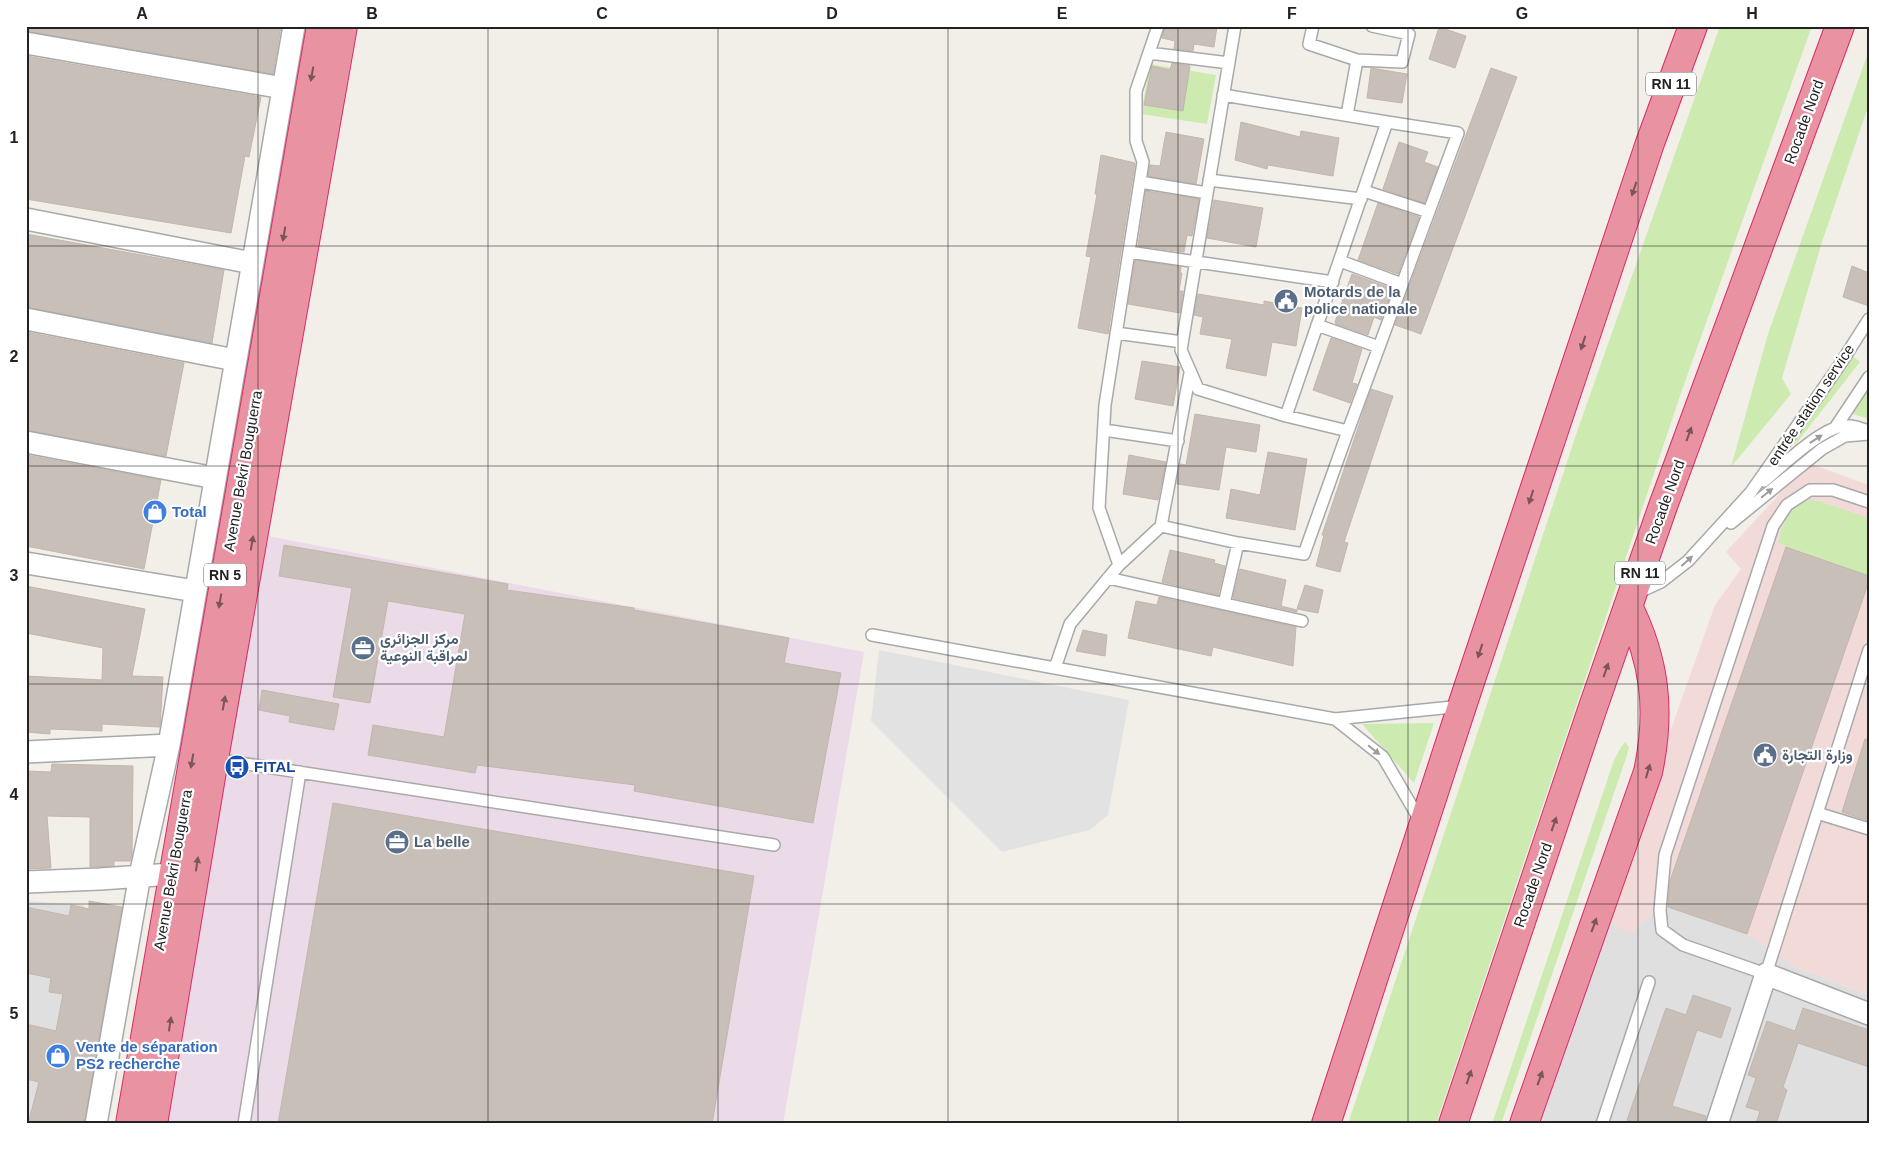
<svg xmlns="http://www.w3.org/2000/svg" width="1895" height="1150" viewBox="0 0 1895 1150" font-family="Helvetica,Vazirmatn,sans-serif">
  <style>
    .residential { fill: #e0dfdf }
    .commercial { fill: #f2dad9 }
    .industrial { fill: #ebdbe8 }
    .grass { fill: #cdebb0 }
    .parking { fill: #e2e2e2 }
    .building { fill: #c7bfb8; stroke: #c4b6ab }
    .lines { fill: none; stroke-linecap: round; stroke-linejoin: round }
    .lane-casing { stroke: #a9a9a9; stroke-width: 14 }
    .street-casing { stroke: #a9a9a9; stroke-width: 24 }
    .highway-casing { stroke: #dc2a67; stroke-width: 30 }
    .lane { stroke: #fff; stroke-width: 11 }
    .street { stroke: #fff; stroke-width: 21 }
    .highway { stroke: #e892a2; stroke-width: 28 }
    .oneway { fill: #7b545c }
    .oneway2 { fill: #9c9c9c }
    .grid { fill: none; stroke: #222; stroke-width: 1; stroke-opacity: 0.55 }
    .labels { text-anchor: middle; stroke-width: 4.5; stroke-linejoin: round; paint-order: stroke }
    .shield { fill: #fff; stroke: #646464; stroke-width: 1 }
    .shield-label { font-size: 14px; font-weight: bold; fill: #222 }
    .street-label { font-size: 15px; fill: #222; stroke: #fff }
    .service-label { font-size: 15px; font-weight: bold; fill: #4e5e75; stroke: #fff; text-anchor: start }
    .shop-label { font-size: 15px; font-weight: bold; fill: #366cbe; stroke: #fff; text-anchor: start }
    .transit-label { font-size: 15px; font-weight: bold; fill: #164399; stroke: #fff; text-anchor: start }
    .neatline { fill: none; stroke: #222; stroke-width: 2 }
    .grid-label { font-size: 16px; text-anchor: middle; font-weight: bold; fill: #222 }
  </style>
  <rect width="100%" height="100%" fill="#f2efe9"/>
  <path class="residential" d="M 26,901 L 84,905 L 59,1124 L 26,1124 Z
    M 1662,905 L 1747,934 L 1798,968 L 1869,995 L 1869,1124 L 1535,1124 L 1604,918 Z"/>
  <path class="commercial" d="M 1808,463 L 1869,485 L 1869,995 L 1798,968 L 1747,934 L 1662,905 L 1630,935 L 1604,918 L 1715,605 L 1741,569 L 1726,552 Z"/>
  <path class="industrial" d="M 263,535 L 864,652 L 783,1124 L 159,1124 Z"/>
  <path class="grass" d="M 1720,26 L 1812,26 L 1681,393 L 1436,1124 L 1348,1124 L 1578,429 Z
    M 1869,50 L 1869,104 L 1821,245 L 1782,378 L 1791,394 L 1731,467 L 1768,334 Z
    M 1150,64 L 1216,75 L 1207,124 L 1141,114 Z
    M 1853,356 L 1860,362 L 1795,445 L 1788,439 Z
    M 1869,381 L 1869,419 L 1850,413 Z
    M 1809,500 L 1821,502 L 1869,518 L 1869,576 L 1778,543 C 1783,524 1788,506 1809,500 Z
    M 1434,723 L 1414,783 L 1362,724 Z
    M 1625,742 L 1629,747 L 1627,755 L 1501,1124 L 1492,1124 L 1614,760 L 1621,747 Z"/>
  <path class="parking" d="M 879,650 L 1129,700 L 1108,815 L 1090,830 L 1002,852 L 871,721 Z"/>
  <path class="building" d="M 26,26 L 281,26 L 273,74 L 26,31 Z
    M 1165,26 L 1217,26 L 1214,47 L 1194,44 L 1193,51 L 1174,49 L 1175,41 L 1162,38 Z
    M 1439,27 L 1466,36 L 1455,68 L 1429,59 Z
    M 26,56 L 261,97 L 249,157 L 245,156 L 231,233 L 26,199 Z
    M 1172,63 L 1190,66 L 1183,111 L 1144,105 L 1152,66 L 1170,70 Z
    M 1371,68 L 1407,74 L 1402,103 L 1367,98 Z
    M 1491,68 L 1517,77 L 1421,334 L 1395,325 Z
    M 1241,122 L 1300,137 L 1301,131 L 1339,138 L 1333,176 L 1268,165 L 1267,169 L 1235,160 Z
    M 1166,132 L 1204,139 L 1196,184 L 1148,176 L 1150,165 L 1160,166 Z
    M 1399,142 L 1428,152 L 1424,162 L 1438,167 L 1424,203 L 1383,189 Z
    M 1101,155 L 1135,163 L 1108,334 L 1078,328 L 1091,257 L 1086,256 L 1097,194 L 1095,194 Z
    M 1146,191 L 1199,199 L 1192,236 L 1187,235 L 1184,252 L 1138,246 Z
    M 1214,200 L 1263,208 L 1256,247 L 1207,238 Z
    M 1378,203 L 1419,217 L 1398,274 L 1358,260 Z
    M 26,234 L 224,270 L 212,343 L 26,307 Z
    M 1135,260 L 1181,267 L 1180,273 L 1182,273 L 1179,291 L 1183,291 L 1180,313 L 1128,304 Z
    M 1852,266 L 1869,273 L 1869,306 L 1843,297 Z
    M 1352,274 L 1393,289 L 1381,320 L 1374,317 L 1368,335 L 1336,324 L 1335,322 Z
    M 1198,294 L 1264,305 L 1264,301 L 1302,308 L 1296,346 L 1272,342 L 1266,376 L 1226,368 L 1232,339 L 1200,334 L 1203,317 L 1194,315 Z
    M 26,332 L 184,363 L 166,456 L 26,430 Z
    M 1331,338 L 1362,349 L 1352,383 L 1357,384 L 1350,403 L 1313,390 Z
    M 1142,361 L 1180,367 L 1173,406 L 1135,399 Z
    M 1371,389 L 1393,396 L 1344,542 L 1348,543 L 1340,572 L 1316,566 L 1324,535 L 1322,535 Z
    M 1195,414 L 1260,425 L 1256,452 L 1226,447 L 1219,490 L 1177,484 L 1180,464 L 1186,465 Z
    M 1268,452 L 1307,459 L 1295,530 L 1226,518 L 1231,489 L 1260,495 Z
    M 26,455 L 161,480 L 144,569 L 26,546 Z
    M 1129,455 L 1166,462 L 1158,500 L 1123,494 Z
    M 284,545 L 508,584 L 507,590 L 634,608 L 634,610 L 789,638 L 784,663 L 841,673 L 813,823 L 634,791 L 635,785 L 477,765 L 475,773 L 368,755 L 373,725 L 444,737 L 465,614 L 388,601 L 370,703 L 333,697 L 352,588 L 279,576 Z
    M 1786,547 L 1869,576 L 1869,581 L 1747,934 L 1668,907 L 1670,881 Z
    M 1170,550 L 1215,560 L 1214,563 L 1225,566 L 1218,595 L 1162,582 Z
    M 1240,569 L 1286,580 L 1281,606 L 1297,610 L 1297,612 L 1233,598 Z
    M 1305,585 L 1323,590 L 1318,613 L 1297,609 Z
    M 26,586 L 145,609 L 132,676 L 163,677 L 160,727 L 102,724 L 102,731 L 50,729 L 50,734 L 26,732 L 26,676 L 102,680 L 103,648 L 26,633 Z
    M 1159,597 L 1296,627 L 1293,666 L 1213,647 L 1211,656 L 1128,638 L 1136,601 L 1157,605 Z
    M 1083,630 L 1107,635 L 1105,656 L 1076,651 Z
    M 262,690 L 339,704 L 334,730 L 289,722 L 290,716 L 259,710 Z
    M 1865,739 L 1869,740 L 1869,821 L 1842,812 Z
    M 52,764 L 133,766 L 132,855 L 130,861 L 114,861 L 114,866 L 90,867 L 90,817 L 47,816 L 51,868 L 26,869 L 26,771 L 51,772 Z
    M 333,803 L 754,876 L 712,1124 L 278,1124 Z
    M 89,901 L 122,907 L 84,1124 L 28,1124 L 39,1082 L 26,1079 L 26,1024 L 56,1031 L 63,994 L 49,992 L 51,978 L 26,973 L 26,907 L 69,916 L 71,905 L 89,909 Z
    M 1693,995 L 1731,1008 L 1721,1038 L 1697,1030 L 1672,1106 L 1706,1116 L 1705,1124 L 1638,1124 L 1627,1120 L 1666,1008 L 1686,1015 Z
    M 1803,1008 L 1869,1030 L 1869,1067 L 1798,1043 L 1783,1087 L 1787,1090 L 1776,1124 L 1756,1124 L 1760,1111 L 1746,1107 L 1756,1078 L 1748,1075 L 1767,1021 L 1795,1031 Z"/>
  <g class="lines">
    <defs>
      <path id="lane" d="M 1313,26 L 1309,44 L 1357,60 L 1402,62 L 1409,34 L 1372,26
        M 1149,53 L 1229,63
        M 1223,95 L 1387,122 L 1286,416
        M 1347,115 L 1357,60
        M 1209,180 L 1361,199
        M 1140,182 L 1207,193
        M 1364,191 L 1429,212
        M 1129,252 L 1333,282
        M 1340,261 L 1402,284
        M 1317,325 L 1379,347
        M 1116,333 L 1182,342
        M 1835,428 L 1869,377
        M 1104,430 L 1178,441
        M 1348,431 L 1458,133 L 1387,122
        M 1764,481 C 1782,466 1820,429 1843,426 C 1852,425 1860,428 1869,431
        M 1869,502 L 1833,490 L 1810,490 L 1787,505 L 1773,526 L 1665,855 L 1660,910 L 1662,930 L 1683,945 L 1766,974 L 1869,650
        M 1731,523 L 1822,449 L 1845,436 L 1869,434
        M 1161,526 L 1190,373
        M 1119,565 L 1099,508 L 1105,405 L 1143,162 L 1136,141 L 1136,91 L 1158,26
        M 1108,578 L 1302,621
        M 1635,594 L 1661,582 L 1688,561 L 1751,492 L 1841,363 L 1869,319
        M 1224,604 L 1238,543
        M 872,635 L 1055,668 L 1070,624 L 1119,565 L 1161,526 L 1238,543 L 1304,554 L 1348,431 L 1286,416 L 1198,389 L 1181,350 L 1235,26
        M 1055,668 L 1335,719 L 1462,706
        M 1335,719 L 1383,757 L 1421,822
        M 214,759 L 774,845
        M 1817,813 L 1869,829
        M 244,1124 L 300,772
        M 1602,1124 L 1649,982"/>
      <path id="street" d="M 26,43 L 283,88
        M 26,219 L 252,263
        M 26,319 L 235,360
        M 26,442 L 215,478
        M 26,563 L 195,591
        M 26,752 L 169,745
        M 26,882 L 100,879 L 172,874
        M 96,1124 L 140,875 L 169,745 L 294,26
        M 1717,1124 L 1766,974 L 1869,1014"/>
      <path id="highway" d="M 130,1124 L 321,26
        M 153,1124 L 214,759 L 343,26
        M 1326,1124 L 1462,706 L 1650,143 L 1693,26
        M 1453,1124 L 1592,710 L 1663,506 L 1840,26
        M 1524,1124 L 1648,772 C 1661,711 1655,661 1628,606"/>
    </defs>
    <use href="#lane" class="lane-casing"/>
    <use href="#street" class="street-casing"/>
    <use href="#highway" class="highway-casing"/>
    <use href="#lane" class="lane"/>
    <use href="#street" class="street"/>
    <use href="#highway" class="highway"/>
  </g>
  <defs><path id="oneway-solid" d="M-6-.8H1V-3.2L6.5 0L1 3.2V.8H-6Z" transform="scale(1.25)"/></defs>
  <g class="oneway">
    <use href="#oneway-solid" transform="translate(312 74) rotate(100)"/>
    <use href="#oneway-solid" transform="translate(1634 189) rotate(108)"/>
    <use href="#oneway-solid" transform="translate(284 234) rotate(100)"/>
    <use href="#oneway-solid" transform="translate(1583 343) rotate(108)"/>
    <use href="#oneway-solid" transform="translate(1689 434) rotate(-70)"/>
    <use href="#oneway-solid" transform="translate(1531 497) rotate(108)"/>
    <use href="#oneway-solid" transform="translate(252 543) rotate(-80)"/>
    <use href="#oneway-solid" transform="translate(220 601) rotate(100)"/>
    <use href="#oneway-solid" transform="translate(1480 651) rotate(108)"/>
    <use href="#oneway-solid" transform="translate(1606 670) rotate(-71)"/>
    <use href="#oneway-solid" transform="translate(224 703) rotate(-80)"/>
    <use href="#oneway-solid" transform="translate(192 761) rotate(100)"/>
    <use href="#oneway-solid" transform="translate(1648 771) rotate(-74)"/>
    <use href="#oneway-solid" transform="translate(1554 824) rotate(-71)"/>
    <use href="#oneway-solid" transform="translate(197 864) rotate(-81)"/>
    <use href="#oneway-solid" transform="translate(1594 925) rotate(-70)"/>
    <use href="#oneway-solid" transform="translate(170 1024) rotate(-81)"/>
    <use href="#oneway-solid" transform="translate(1469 1077) rotate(-71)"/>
    <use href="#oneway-solid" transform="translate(1540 1078) rotate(-70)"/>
  </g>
  <g class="oneway2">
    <use href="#oneway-solid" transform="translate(1816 439) rotate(-33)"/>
    <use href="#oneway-solid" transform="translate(1767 493) rotate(-39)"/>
    <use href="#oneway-solid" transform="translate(1687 561) rotate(-42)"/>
    <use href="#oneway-solid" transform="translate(1374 750) rotate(39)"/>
  </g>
  <path class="grid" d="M 258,26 L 258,1124M 488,26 L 488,1124M 718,26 L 718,1124M 948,26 L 948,1124M 1178,26 L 1178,1124M 1408,26 L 1408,1124M 1638,26 L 1638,1124M 26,246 L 1869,246M 26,466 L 1869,466M 26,684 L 1869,684M 26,904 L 1869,904"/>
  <defs>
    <symbol id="civic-disc" viewBox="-11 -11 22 22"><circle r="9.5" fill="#5c6f8a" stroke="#fff"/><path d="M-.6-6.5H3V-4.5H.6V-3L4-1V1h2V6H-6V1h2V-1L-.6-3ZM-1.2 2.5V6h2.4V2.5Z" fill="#fff"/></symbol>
    <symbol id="shop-disc" viewBox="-11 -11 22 22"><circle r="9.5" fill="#3f7fe0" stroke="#fff"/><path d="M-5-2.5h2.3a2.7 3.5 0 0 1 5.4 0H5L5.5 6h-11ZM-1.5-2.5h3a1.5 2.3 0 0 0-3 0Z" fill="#fff"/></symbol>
    <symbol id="office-disc" viewBox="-11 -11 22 22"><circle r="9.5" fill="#5c6f8a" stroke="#fff"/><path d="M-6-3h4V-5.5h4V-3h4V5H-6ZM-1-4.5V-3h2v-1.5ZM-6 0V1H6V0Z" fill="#fff"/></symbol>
    <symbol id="bus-disc" viewBox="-11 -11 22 22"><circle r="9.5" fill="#1a4fb4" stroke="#fff"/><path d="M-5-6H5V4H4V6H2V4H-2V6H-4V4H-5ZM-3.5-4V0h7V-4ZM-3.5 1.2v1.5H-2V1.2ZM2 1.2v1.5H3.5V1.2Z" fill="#fff"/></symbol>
  </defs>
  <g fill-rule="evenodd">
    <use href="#civic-disc" x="1272" y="287" width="28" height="28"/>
    <use href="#shop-disc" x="141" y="498" width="28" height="28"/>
    <use href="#office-disc" x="349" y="634" width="28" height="28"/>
    <use href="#civic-disc" x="1751" y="741" width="28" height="28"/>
    <use href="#bus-disc" x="223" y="753" width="28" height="28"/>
    <use href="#office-disc" x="383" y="828" width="28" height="28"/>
    <use href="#shop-disc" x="44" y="1042" width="28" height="28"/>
  </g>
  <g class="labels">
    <g class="shield">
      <rect x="1646" y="72.5" width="50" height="23" rx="4"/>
      <rect x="1615" y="561.5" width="50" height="23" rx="4"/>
      <rect x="204" y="563.5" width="42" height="23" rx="4"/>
    </g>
    <g class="shield-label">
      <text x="1671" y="89">RN 11</text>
      <text x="1640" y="578">RN 11</text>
      <text x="225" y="580">RN 5</text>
    </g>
    <g class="street-label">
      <text transform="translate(1804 122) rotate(-70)" y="5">Rocade Nord</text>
      <text transform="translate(1811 405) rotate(-56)" y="5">entrée station service</text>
      <text transform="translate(243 471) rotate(-80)" y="5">Avenue Bekri Bouguerra</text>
      <text transform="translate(1665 502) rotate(-70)" y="5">Rocade Nord</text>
      <text transform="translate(173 870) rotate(-80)" y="5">Avenue Bekri Bouguerra</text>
      <text transform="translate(1533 885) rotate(-71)" y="5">Rocade Nord</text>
    </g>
    <g class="service-label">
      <text x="1304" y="297">Motards de la<tspan x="1304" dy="17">police nationale</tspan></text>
      <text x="380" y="644">مركز الجزائري<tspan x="380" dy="17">لمراقبة النوعية</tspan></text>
      <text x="1782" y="760">وزارة التجارة</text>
      <text x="414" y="847">La belle</text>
    </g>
    <g class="shop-label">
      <text x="172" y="517">Total</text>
      <text x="76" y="1052">Vente de séparation<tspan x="76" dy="17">PS2 recherche</tspan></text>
    </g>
    <g class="transit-label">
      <text x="254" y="772">FITAL</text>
    </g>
  </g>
  <rect width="1895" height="1150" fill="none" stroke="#ffffff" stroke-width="55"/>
  <rect x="28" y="28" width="1840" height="1094" class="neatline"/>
  <g class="grid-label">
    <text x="142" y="19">A</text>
    <text x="372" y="19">B</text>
    <text x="602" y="19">C</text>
    <text x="832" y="19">D</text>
    <text x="1062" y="19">E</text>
    <text x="1292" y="19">F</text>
    <text x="1522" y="19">G</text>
    <text x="1752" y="19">H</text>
    <text x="14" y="143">1</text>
    <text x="14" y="362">2</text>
    <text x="14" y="581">3</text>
    <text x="14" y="800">4</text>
    <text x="14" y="1019">5</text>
  </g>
</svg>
